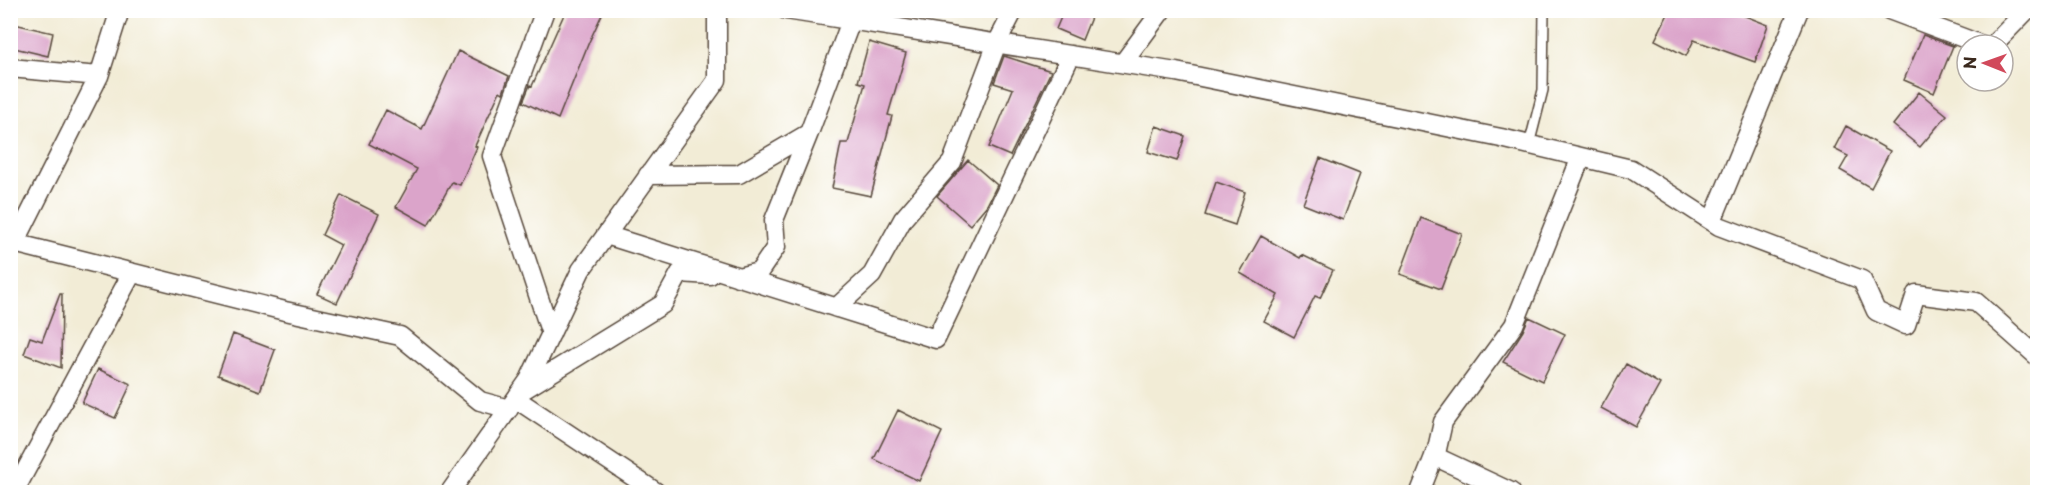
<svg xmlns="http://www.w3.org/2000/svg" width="2048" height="503" viewBox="0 0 2048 503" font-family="'Playpen Sans',sans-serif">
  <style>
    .building { fill: #dba4ca }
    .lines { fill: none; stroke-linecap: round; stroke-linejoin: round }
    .lane-casing { stroke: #56473a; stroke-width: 12 }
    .street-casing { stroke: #56473a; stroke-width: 21 }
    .lane { stroke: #fff; stroke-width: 9 }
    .street { stroke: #fff; stroke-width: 18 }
  </style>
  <rect width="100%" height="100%" fill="#fff"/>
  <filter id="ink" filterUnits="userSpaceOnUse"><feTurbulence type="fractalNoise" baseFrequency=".0167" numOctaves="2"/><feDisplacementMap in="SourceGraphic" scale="12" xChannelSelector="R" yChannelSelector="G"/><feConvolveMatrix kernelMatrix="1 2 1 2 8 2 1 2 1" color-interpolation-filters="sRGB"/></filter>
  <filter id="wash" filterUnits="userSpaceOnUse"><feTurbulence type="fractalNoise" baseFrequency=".008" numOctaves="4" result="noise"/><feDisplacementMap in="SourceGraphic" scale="24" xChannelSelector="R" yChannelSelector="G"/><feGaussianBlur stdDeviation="1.35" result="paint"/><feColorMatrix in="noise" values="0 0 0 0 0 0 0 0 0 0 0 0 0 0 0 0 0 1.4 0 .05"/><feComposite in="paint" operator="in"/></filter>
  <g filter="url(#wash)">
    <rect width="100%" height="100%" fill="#f2ecd6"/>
    <g id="blocks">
      <path class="building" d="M 566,10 L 604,10 L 589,42 L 558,119 L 523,102 L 530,85 L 532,86 Z
        M 1064,10 L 1094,10 L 1082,40 L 1056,29 Z
        M 1670,10 L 1730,10 L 1768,25 L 1755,62 L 1694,40 L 1686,56 L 1655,40 Z
        M 10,23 L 53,33 L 48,56 L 10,47 Z
        M 1923,35 L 1953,46 L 1934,93 L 1904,80 Z
        M 869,42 L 906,53 L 888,115 L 892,116 L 871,196 L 832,188 L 841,143 L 848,143 L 865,84 L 858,82 Z
        M 458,51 L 509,76 L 503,93 L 500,91 L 475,146 L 477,147 L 460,185 L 452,182 L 428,225 L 396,207 L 417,169 L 369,144 L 386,110 L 422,129 Z
        M 1004,56 L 1051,71 L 1010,156 L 989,147 L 1013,89 L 994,83 Z
        M 1919,92 L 1947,115 L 1920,147 L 1893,125 Z
        M 1156,126 L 1185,136 L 1177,161 L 1148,152 Z
        M 1846,126 L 1890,151 L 1871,188 L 1840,170 L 1848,156 L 1834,149 Z
        M 1320,158 L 1360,174 L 1343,220 L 1303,204 Z
        M 968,160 L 997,185 L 987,205 L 970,225 L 937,196 Z
        M 1216,182 L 1245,192 L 1235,225 L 1205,215 Z
        M 341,195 L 379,214 L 337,303 L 317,294 L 341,245 L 322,235 Z
        M 1421,218 L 1462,234 L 1441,289 L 1400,274 Z
        M 1261,236 L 1300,258 L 1302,255 L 1333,270 L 1320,298 L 1315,296 L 1294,337 L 1264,321 L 1278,295 L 1240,273 Z
        M 60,294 L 62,294 L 61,368 L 24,354 L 30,337 L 42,341 Z
        M 1529,317 L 1565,334 L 1542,381 L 1503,362 L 1523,331 Z
        M 233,334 L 275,350 L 260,391 L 218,375 Z
        M 1626,364 L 1660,384 L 1636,427 L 1601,408 Z
        M 98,369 L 131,384 L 115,418 L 82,403 Z
        M 898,410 L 942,432 L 919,481 L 874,459 Z"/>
    </g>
  </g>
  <g filter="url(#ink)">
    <use href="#blocks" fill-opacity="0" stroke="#56473a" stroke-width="1.5"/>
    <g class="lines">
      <defs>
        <path id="lane" d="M 1529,145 L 1543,90 L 1544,10"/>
        <path id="street" d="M 545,10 L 492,156 L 551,334
          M 786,10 L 1176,72 L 1501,138 L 1631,169 L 1719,226 L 1862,280 L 1876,311 L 1906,325 L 1916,294 L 1976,302 L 2038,357
          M 1889,10 L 1982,45
          M 1993,45 L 2027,10
          M 1123,63 L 1162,10
          M 10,68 L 99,76
          M 648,175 L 739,174 L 809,133 L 851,21
          M 1712,221 L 1799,10
          M 19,235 L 99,76 L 120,10
          M 606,235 L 936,339 L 1071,55
          M 10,242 L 285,311 L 400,336 L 480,401 L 509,409
          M 738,277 L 759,272 L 776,247 L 774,220 L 809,133
          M 836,308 L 872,275 L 903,219 L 952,162 L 997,43 L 1014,10
          M 523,390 L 663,304 L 680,273 L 710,275
          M 516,399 L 656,492
          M 1434,456 L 1511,492
          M 14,492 L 132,273
          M 450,492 L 529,380 L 581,270 L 717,80 L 717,10
          M 1420,492 L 1437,449 L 1443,422 L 1514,325 L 1581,157"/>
      </defs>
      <use href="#lane" class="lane-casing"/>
      <use href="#street" class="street-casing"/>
      <use href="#lane" class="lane"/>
      <use href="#street" class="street"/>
    </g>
  </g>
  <rect width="2048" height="503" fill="none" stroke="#fff" stroke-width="36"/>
  <g transform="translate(1985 63) rotate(271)"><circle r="28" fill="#ffffff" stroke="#b1aaa5" stroke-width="1.5"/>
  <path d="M0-4.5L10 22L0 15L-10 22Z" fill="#d1495b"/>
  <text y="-9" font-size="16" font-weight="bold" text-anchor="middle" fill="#3b2a1e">N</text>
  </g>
</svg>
